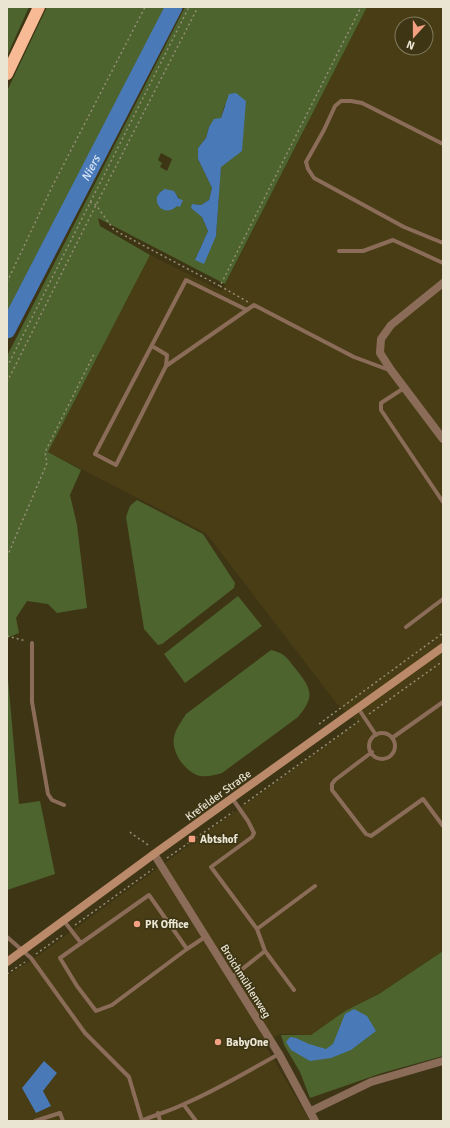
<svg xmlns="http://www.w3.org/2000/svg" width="450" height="1128" viewBox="0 0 450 1128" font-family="Signika,sans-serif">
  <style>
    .built { fill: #483d14; fill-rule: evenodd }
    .green { fill: #4d642e; fill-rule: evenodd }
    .water { fill: #4979b7 }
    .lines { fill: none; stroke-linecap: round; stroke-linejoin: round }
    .river { stroke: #4979b7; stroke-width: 17 }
    .path { stroke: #968f76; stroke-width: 1.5; stroke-dasharray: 2 3; stroke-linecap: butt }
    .lane { stroke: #8b6c59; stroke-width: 4 }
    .street { stroke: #8b6c59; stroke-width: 8 }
    .secondary { stroke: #bb8a6b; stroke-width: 8 }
    .highway { stroke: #f7ba94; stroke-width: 12 }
    .poi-dot { fill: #f3a082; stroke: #3e3515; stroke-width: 1.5 }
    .labels { text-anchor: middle; stroke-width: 3.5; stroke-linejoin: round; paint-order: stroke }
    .street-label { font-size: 11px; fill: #eae5d3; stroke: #3e3515 }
    .poi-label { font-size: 11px; font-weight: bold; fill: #eae5d3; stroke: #3e3515; text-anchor: start }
    .water-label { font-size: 12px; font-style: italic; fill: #d8e5f6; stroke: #3e3515 }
  </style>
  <rect width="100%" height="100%" fill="#3e3515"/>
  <path class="built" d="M 367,7 L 443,7 L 443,951 L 379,994 L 345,1011 L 311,1035 L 281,1034 L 263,1042 L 310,1121 L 7,1121 L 7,976 L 39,955 L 358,722 L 337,704 L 206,533 L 48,452 L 150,255 L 222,291 ZM 402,24 L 426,24 L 426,48 L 402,48 ZM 22,1088 L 51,1106 L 36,1113 Z"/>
  <path class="green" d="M 7,7 L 29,7 L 7,56 Z
    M 47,7 L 167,7 L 7,322 L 7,91 Z
    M 185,7 L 367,7 L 225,284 L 98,218 L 100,226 L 150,255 L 48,452 L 81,470 L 70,495 L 77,525 L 87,608 L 57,613 L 48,604 L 27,601 L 16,618 L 19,633 L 7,638 L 7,356 ZM 225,104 L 216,236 L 195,260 L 208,231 L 202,217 L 192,204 L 201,205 L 209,200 L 212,188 L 198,159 L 198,148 L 206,138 L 209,127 L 221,118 ZM 161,153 L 172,159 L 167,171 L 160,167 L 162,163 L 158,160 ZM 162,190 L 178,196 L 179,199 L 177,206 L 158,195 Z
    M 137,500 L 203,534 L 235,583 L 234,588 L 162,644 L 158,645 L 144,629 L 126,517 L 130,506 Z
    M 238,596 L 262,626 L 185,683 L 164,654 Z
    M 271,650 C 286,654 286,657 295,668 C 311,688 316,696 298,717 L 222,773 C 215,775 208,777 200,776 C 185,772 171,752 174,737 C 176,728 182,721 186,714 Z
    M 7,667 L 19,804 L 40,801 L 55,874 L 7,890 Z
    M 443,951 L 443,1056 L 382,1073 L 310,1098 L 300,1072 L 284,1045 L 281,1035 L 311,1035 L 345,1011 L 379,994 Z"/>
  <path class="water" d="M 236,93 L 246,101 L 242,151 L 221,167 L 216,236 L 204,264 L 195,260 L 208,231 L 202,217 L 191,208 L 192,204 L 201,205 L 209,200 L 212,188 L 198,159 L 198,148 L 206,138 L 209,127 L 214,119 L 221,118 L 229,94 Z
    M 165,189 L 174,191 L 179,199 L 183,200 L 180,207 L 177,206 C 162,220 147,197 165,189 Z
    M 354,1009 L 367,1016 L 376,1031 L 351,1050 L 331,1058 L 310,1061 L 291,1050 L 286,1042 L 290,1037 L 296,1038 L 309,1044 L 326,1049 L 333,1044 L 345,1014 Z
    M 44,1061 L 57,1073 L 43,1091 L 51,1106 L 36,1113 L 22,1088 Z"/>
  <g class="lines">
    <path class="river" id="s1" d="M 7,330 L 174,7"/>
    <path class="path" d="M 90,202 L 96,205 L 114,230 L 220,286 L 361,7
      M 7,282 L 52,187 L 145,7
      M 220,286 L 248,302
      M 7,367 L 189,7
      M 7,382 L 96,205 L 198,7
      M 7,557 L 47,463 L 45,452 L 94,354
      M 7,636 L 26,641
      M 369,714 L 443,661
      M 319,724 L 443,633
      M 244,804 L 359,721
      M 130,832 C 136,838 145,841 150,847
      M 167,858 L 233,812
      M 75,925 L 153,869
      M 36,954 L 64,934
      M 7,974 L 25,962"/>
    <path class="lane" d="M 443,144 L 362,103 L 351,101 L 341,101 L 335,106 L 324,130 L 306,162 L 308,169 L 314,178 L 404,227 L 443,243
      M 339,251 L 363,251 L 393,240 L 443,263
      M 247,310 L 186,280 L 95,454 L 116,465 L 166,366 L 254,305 L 354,357 L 389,370
      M 152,346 L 167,355 L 166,366
      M 404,388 L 381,403 L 381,410 L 443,502
      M 406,627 L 443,599
      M 32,643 L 32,702 L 48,794 L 52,800 L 64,805
      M 358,708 L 376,735
      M369 746a13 13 0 1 1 26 0a13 13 0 1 1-26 0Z
      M 392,738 L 443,702
      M 372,752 L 335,780 L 332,784 L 332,790 L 366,834 L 371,836 L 423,799 L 443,826
      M 64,921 L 81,943
      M 257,929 L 315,886
      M 7,937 L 31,958 L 85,1033 L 129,1077 L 142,1121
      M 187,949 L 149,895 L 60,958 L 77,986 L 96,1011 L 112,1005 L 187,949 L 205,937
      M 265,951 L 294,990
      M 231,978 L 265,951 L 257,929 L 211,867 L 252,837 L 254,833 L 248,821 L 232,798
      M 184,1105 L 196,1121
      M 158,1113 L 160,1121
      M 35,1121 L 60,1113 L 63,1121
      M 141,1121 C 155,1115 170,1111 184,1104 C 217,1090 248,1071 279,1054"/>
    <path class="street" d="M 443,283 L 391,325 L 381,339 L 380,353 L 391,370 L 443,439
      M 154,854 L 279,1054 L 315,1121
      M 311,1111 L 371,1082 L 443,1061"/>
    <path class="secondary" d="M 7,962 L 154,854 L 443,647"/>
    <path class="highway" d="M 7,74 L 39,7"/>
  </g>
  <g class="poi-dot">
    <rect x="188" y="835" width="8" height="8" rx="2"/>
    <circle cx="137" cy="924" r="4"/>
    <circle cx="218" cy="1042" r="4"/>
  </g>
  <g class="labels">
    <g class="street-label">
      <text transform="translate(218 795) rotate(-36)" y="4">Krefelder Straße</text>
      <text transform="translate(246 981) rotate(58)" y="4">Broichmühlenweg</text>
    </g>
    <g class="poi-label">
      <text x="200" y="843">Abtshof</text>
      <text x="145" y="928">PK Office</text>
      <text x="226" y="1046">BabyOne</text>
    </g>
    <g class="water-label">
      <text dy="4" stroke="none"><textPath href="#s1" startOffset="182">Niers</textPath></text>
    </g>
  </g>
  <rect width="450" height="1128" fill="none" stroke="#eae5d3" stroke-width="16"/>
  <g transform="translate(414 36) rotate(201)"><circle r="19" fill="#3e3515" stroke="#837b61"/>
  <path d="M0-3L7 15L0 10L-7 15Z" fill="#f3a082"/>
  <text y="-6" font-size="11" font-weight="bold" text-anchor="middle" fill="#eae5d3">N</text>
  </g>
</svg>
